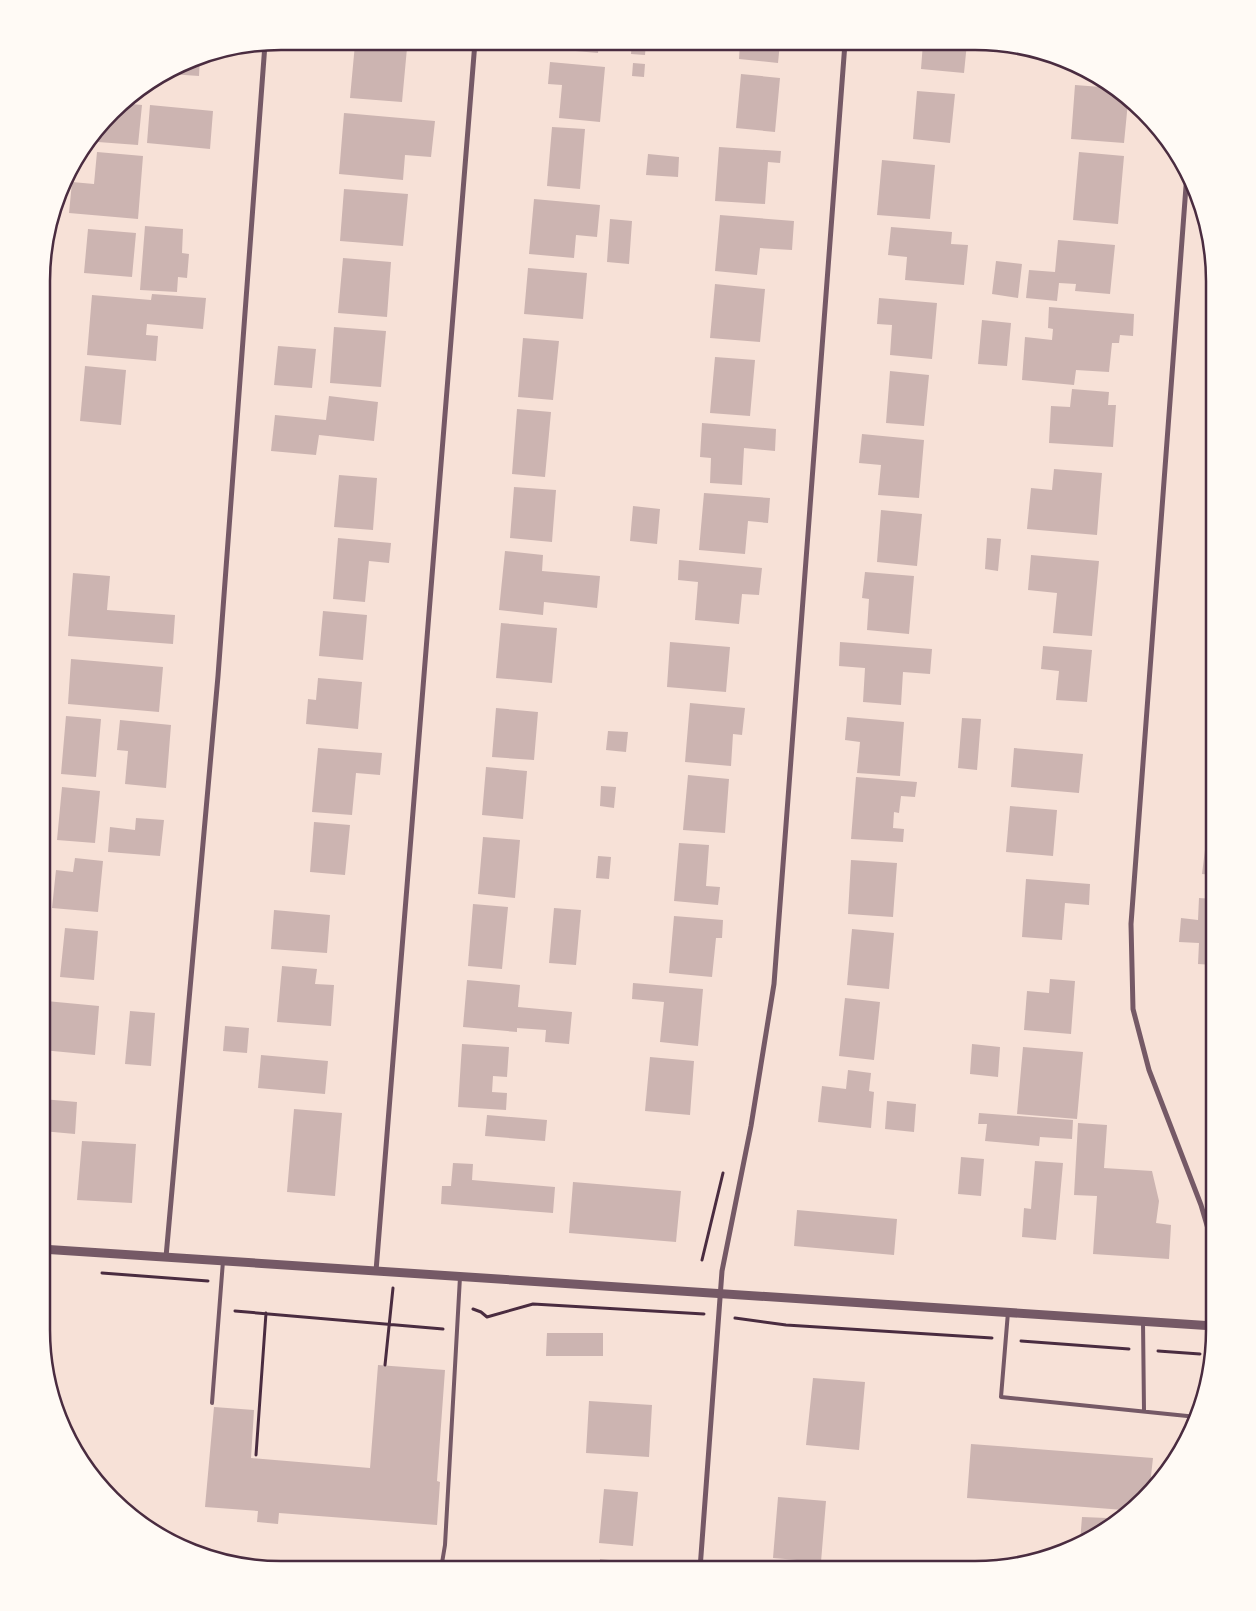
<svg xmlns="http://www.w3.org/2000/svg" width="1256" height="1611" viewBox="0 0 1256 1611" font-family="'Crimson Pro',serif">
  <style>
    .building { fill: #ccb4b1 }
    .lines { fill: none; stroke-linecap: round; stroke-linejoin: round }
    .path { stroke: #4a2c40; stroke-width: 3 }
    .service { stroke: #755966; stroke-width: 4 }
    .minor { stroke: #755966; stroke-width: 5 }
    .tertiary { stroke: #755966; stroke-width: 9 }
    .rim { fill: none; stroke: #4a2c40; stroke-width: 2.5 }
  </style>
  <rect width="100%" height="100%" fill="#f7e1d7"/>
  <path class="building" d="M 543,42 L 599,42 L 598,53 L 542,48 Z
    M 632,42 L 646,42 L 645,55 L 631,54 Z
    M 740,43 L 780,43 L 778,63 L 739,59 Z
    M 923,43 L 967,43 L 964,73 L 921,69 Z
    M 355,44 L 407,48 L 402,102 L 350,98 Z
    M 200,56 L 199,76 L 170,74 L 174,71 Z
    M 550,62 L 605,67 L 600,122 L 559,118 L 562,85 L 548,84 Z
    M 633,63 L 645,64 L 644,77 L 632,76 Z
    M 741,74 L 780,78 L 775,132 L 736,128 Z
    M 1075,85 L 1114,88 L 1128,102 L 1124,143 L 1071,139 Z
    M 917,91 L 955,94 L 950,143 L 913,139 Z
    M 121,103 L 142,105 L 138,145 L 98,142 L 99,130 Z
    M 150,105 L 213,111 L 210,149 L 147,143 Z
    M 344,113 L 435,121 L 431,157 L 405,155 L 403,180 L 339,174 Z
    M 552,127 L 585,129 L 580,189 L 547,186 Z
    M 719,147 L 781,151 L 780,163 L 768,162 L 765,204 L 715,201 Z
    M 97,152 L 143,156 L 138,219 L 69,213 L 72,182 L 94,184 Z
    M 1079,152 L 1124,156 L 1118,224 L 1073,220 Z
    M 648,154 L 679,157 L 678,177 L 646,175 Z
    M 882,160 L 935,165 L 930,219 L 877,215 Z
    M 344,189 L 408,194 L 403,246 L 340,241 Z
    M 534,199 L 600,205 L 597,237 L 576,235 L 574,258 L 529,254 Z
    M 720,215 L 794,221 L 792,250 L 760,248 L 757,275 L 715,271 Z
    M 610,219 L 632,221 L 629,264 L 607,262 Z
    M 145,226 L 183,229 L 182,253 L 189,254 L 187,278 L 178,277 L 177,292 L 140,290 Z
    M 891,227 L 952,232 L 951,244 L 968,245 L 964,285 L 905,280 L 907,257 L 888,255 Z
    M 88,229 L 136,233 L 132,277 L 84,273 Z
    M 1058,240 L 1115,245 L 1110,294 L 1075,291 L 1076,284 L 1059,283 L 1057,301 L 1026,298 L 1029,270 L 1055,272 Z
    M 343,258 L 391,262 L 387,317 L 338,313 Z
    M 996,261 L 1022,264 L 1018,298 L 992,294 Z
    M 528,268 L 587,273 L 583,319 L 524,314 Z
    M 715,284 L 765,289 L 760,342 L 710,338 Z
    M 152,294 L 206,298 L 203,329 L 147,324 L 146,335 L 158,336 L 156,361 L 87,355 L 92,295 L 151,300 Z
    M 879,298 L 937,303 L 932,359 L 890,355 L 892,325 L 877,324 Z
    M 1049,307 L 1134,314 L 1133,336 L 1120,335 L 1119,343 L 1112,343 L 1109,372 L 1076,370 L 1074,385 L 1022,380 L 1025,337 L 1052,340 L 1053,329 L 1048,328 Z
    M 982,320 L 1011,323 L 1007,366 L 978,364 Z
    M 334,327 L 386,331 L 381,387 L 330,383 Z
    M 523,338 L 559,341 L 553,400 L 518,397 Z
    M 278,346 L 316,349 L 312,388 L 274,385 Z
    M 715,357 L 755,360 L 750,416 L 710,413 Z
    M 85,366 L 126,370 L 121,425 L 80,421 Z
    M 890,371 L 929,375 L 924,426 L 886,423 Z
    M 1072,389 L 1109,392 L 1108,405 L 1116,405 L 1113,447 L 1049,443 L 1051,406 L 1070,407 Z
    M 329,396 L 378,402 L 374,441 L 319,435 L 316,455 L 271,451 L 275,415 L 326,420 Z
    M 517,409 L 551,412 L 545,477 L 512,474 Z
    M 702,423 L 776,429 L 775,451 L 744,448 L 742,485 L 710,483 L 711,458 L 700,457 Z
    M 862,434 L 924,440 L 919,498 L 878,495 L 881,465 L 859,463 Z
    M 1054,469 L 1102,473 L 1097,535 L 1027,529 L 1031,488 L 1052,490 Z
    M 339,475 L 377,478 L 373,530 L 334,527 Z
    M 514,487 L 556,490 L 552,542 L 510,538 Z
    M 704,493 L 770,498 L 768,523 L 748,521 L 745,554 L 699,550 Z
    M 633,506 L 660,509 L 657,544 L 630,541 Z
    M 881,510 L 922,514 L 917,566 L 877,562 Z
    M 338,538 L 391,543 L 389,563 L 369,561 L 365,602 L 333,599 Z
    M 987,538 L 1001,539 L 998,571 L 985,569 Z
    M 505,551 L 543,555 L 542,571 L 600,576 L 597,608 L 544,602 L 543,615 L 499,610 Z
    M 1031,555 L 1099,561 L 1092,636 L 1053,633 L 1057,593 L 1028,590 Z
    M 679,560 L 762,568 L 759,595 L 742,594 L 739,624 L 695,620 L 698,582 L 678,580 Z
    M 865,572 L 914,576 L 909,634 L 867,630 L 869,599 L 862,598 Z
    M 73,573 L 110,576 L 107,610 L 175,615 L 173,644 L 68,636 Z
    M 323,611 L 367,615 L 363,660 L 319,656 Z
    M 501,623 L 557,628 L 552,683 L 496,678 Z
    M 670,642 L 730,647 L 726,692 L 667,687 Z
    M 840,642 L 932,649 L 930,674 L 903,672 L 901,705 L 863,702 L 865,668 L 839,666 Z
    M 1043,646 L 1092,650 L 1087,702 L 1056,700 L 1059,671 L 1041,669 Z
    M 71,659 L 163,667 L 159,712 L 68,704 Z
    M 318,678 L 362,682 L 358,729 L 306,724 L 308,699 L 316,700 Z
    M 690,703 L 745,708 L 742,735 L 733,734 L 731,766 L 685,762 Z
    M 496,708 L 538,712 L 534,760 L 492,757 Z
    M 66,716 L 101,719 L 96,777 L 61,774 Z
    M 847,717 L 904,722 L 900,776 L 857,773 L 860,742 L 845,740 Z
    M 962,718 L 981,719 L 977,770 L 958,768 Z
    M 120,720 L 171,725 L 166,788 L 125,784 L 128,751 L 117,750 Z
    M 608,731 L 628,732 L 626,752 L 606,750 Z
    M 318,748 L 382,753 L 380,775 L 356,773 L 352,815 L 312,812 Z
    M 1014,748 L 1083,754 L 1079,793 L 1011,787 Z
    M 486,767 L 527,771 L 523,819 L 482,815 Z
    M 688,775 L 729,779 L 725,833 L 683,830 Z
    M 856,777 L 917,782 L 915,797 L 901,796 L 899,813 L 894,812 L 893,828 L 904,829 L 903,842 L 851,839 Z
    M 601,786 L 616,787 L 614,808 L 600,806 Z
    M 62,787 L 100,791 L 95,843 L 57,840 Z
    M 1010,806 L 1057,810 L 1053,856 L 1006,852 Z
    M 136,818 L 164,820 L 160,856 L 108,852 L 110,827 L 135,830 Z
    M 314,822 L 350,825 L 345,875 L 310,872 Z
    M 1208,825 L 1214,826 L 1214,875 L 1202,874 Z
    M 483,837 L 520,840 L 515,898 L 478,894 Z
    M 679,843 L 709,845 L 706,886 L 720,887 L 718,905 L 674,901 Z
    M 598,856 L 611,857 L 609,879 L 596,878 Z
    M 75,858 L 103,861 L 98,912 L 52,908 L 56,870 L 73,872 Z
    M 851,860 L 897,863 L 893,917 L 848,914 Z
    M 1026,879 L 1090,884 L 1089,905 L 1065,903 L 1062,940 L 1022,937 Z
    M 1199,898 L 1214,899 L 1214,965 L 1198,964 L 1199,943 L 1179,942 L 1181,918 L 1198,920 Z
    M 473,904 L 508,907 L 502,969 L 468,966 Z
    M 554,908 L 581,910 L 576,965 L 549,963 Z
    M 274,910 L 330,915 L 327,953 L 271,949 Z
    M 674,916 L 723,920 L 722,938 L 716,938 L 712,977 L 669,973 Z
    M 65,928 L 98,931 L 94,980 L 60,977 Z
    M 852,929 L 894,933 L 889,989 L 847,985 Z
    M 282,966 L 317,969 L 315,984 L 334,985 L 331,1026 L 277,1022 Z
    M 1050,979 L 1075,981 L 1071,1034 L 1024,1030 L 1027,991 L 1049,993 Z
    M 467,980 L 520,985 L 518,1007 L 572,1012 L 569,1044 L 545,1042 L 546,1030 L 517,1028 L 517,1032 L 463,1027 Z
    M 633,983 L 703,989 L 698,1046 L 660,1042 L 664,1002 L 632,999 Z
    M 845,998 L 880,1002 L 874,1060 L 839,1056 Z
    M 46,1001 L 99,1006 L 95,1055 L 42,1050 Z
    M 130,1011 L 155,1013 L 151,1066 L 125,1064 Z
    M 225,1026 L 249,1028 L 247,1053 L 223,1051 Z
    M 462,1044 L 509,1047 L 507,1077 L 493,1076 L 492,1092 L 507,1093 L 506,1110 L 458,1107 Z
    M 972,1044 L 1000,1047 L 998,1077 L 970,1074 Z
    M 1023,1047 L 1083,1052 L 1077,1119 L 1017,1114 Z
    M 261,1055 L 328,1061 L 325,1094 L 258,1088 Z
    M 650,1057 L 694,1061 L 690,1115 L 645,1111 Z
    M 848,1070 L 871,1073 L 869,1091 L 874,1092 L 871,1128 L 818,1122 L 822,1086 L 846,1089 Z
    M 42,1099 L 77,1102 L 75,1134 L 42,1131 Z
    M 887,1101 L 916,1104 L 914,1132 L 885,1129 Z
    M 294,1109 L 342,1113 L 335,1196 L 287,1192 Z
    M 979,1113 L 1073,1120 L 1072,1139 L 1040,1137 L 1039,1146 L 985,1141 L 987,1124 L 978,1124 Z
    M 487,1115 L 547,1120 L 545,1141 L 485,1136 Z
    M 1078,1123 L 1107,1125 L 1104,1168 L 1152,1171 L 1159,1201 L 1156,1223 L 1171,1225 L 1169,1259 L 1093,1254 L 1097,1196 L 1074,1195 Z
    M 82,1141 L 136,1144 L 132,1203 L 77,1200 Z
    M 961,1157 L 984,1159 L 981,1196 L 958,1194 Z
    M 1035,1161 L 1063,1163 L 1056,1240 L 1022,1237 L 1024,1208 L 1031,1209 Z
    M 453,1163 L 473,1164 L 472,1180 L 555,1187 L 553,1213 L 441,1204 L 442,1186 L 451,1186 Z
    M 573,1182 L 681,1191 L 676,1242 L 569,1233 Z
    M 797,1210 L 897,1219 L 894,1255 L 794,1246 Z
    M 547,1333 L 603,1333 L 603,1356 L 546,1356 Z
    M 378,1365 L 445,1370 L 437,1481 L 440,1482 L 437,1525 L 279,1513 L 278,1524 L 257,1522 L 258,1511 L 205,1507 L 214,1407 L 254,1410 L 251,1458 L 370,1468 Z
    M 813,1378 L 865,1382 L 859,1450 L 806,1445 Z
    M 589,1401 L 652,1405 L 649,1457 L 586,1453 Z
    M 971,1444 L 1153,1458 L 1150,1485 L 1124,1510 L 967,1498 Z
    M 604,1489 L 638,1492 L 633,1546 L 599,1543 Z
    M 778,1497 L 826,1501 L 821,1562 L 773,1558 Z
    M 1082,1517 L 1107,1518 L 1106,1527 L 1095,1538 L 1080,1542 Z
    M 600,1559 L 632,1562 L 631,1569 L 599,1569 Z"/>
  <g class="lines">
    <path class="path" d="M 702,1260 L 723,1173
      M 102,1273 L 208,1281
      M 473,1309 L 481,1312 L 487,1317 L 533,1304 L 704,1314
      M 235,1311 L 443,1329
      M 735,1318 L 786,1325 L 992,1338
      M 1021,1341 L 1129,1349
      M 1158,1351 L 1200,1354
      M 385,1365 L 393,1288
      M 256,1455 L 266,1313"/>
    <path class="service" d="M 1008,1312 L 1001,1397 L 1197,1417
      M 1143,1321 L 1144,1411
      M 212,1403 L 223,1261
      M 441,1569 L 445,1545 L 460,1277"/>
    <path class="minor" d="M 1187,173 L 1131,924 L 1133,1009 L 1149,1070 L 1201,1205 L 1214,1249
      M 166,1257 L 218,676 L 265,44
      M 376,1271 L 475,42
      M 700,1569 L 722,1271 L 751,1126 L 774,984 L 845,43"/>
    <path class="tertiary" d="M 41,1249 L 1214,1326"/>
  </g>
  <path d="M0 0H1256V1611H0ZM281 50H975A231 231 0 0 1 1206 281V1330A231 231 0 0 1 975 1561H281A231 231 0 0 1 50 1330V281A231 231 0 0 1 281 50Z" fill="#fffaf5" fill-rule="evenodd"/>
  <path class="rim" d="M281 50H975A231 231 0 0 1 1206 281V1330A231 231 0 0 1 975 1561H281A231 231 0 0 1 50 1330V281A231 231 0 0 1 281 50Z"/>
</svg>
